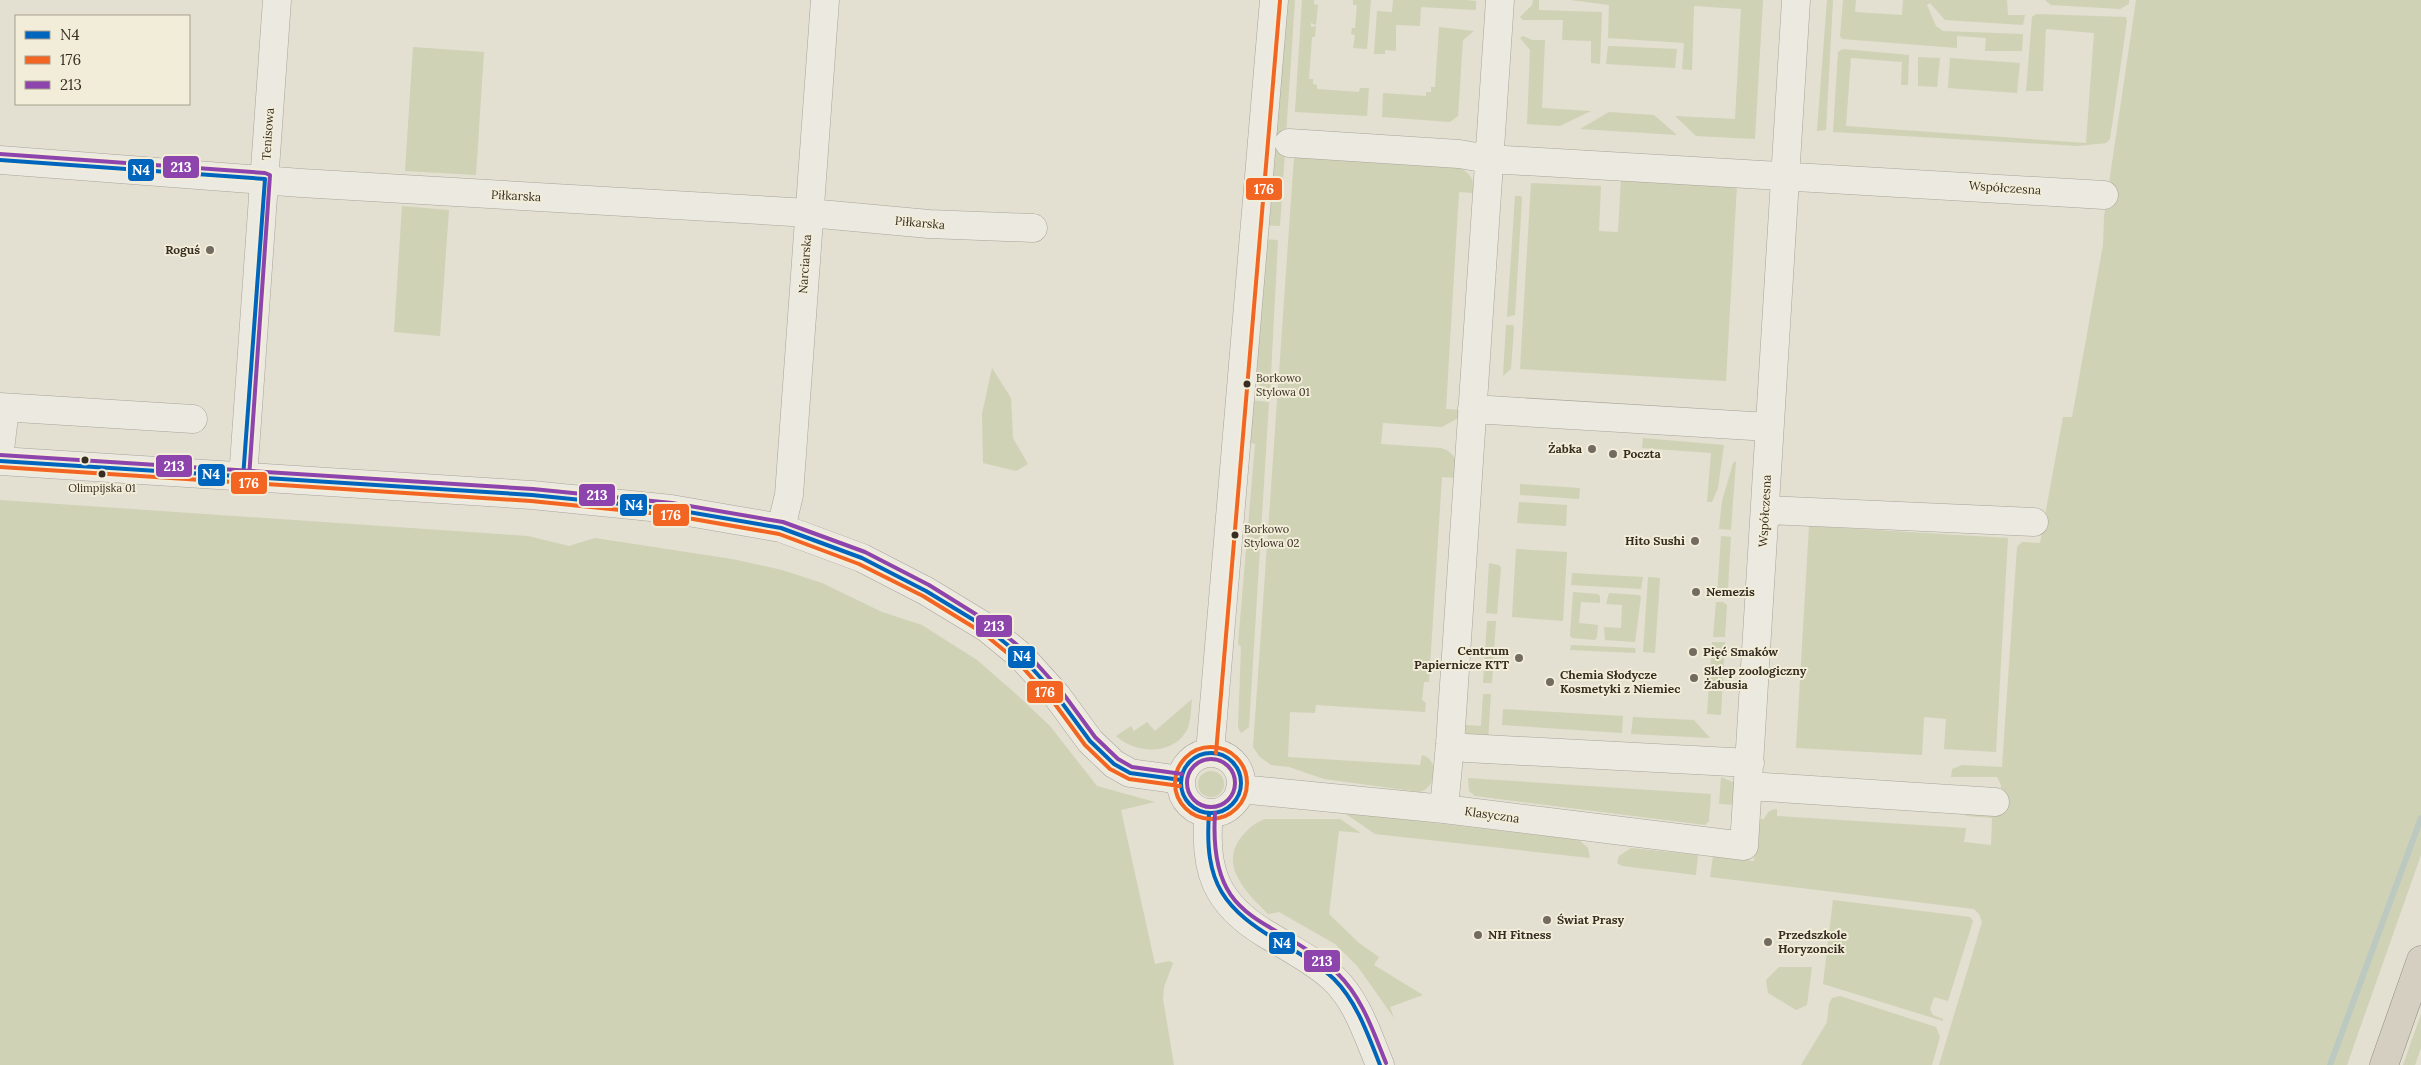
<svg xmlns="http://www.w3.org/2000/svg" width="2421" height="1065" viewBox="0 0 2421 1065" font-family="Lora,serif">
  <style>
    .green { fill: #cfd2b5 }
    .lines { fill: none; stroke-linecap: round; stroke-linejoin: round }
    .stream { stroke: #bbc9c1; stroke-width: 6 }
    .minor-casing { stroke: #a8a499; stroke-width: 29 }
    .highway-casing { stroke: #8e8a80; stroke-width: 29 }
    .minor { stroke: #ece9e1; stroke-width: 28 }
    .highway { stroke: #d5cfc2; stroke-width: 28 }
    .bus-1-casing { stroke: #f2edd8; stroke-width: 8 }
    .bus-2-casing { stroke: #f2edd8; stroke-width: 8 }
    .bus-3-casing { stroke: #f2edd8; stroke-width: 8 }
    .bus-1 { stroke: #0065bd; stroke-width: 4 }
    .bus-2 { stroke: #f26522; stroke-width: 4 }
    .bus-3 { stroke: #8e44ad; stroke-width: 4 }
    .poi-dot { fill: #736b5f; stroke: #f2edd8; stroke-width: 2 }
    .bus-dot { fill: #372d22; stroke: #f2edd8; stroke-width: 2 }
    .labels { text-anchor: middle; stroke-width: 4; stroke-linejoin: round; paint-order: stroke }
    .bus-label { font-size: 11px; fill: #372d22; stroke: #f2edd8; text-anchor: start }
    .street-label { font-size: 12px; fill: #372d22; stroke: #f2edd8 }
    .poi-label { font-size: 12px; font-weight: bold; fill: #372d22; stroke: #f2edd8; text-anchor: start }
    .line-badge { stroke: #f2edd8; stroke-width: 2 }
    .badge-label { font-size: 14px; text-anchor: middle; font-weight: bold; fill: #fff }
  </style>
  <rect width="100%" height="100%" fill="#e3dfd1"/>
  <path class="green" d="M 1283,0 L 1295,0 L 1280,226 L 1264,225 Z
    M 1302,0 L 1314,0 L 1314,4 L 1318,5 L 1316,25 L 1311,23 L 1311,27 L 1316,26 L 1315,37 L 1312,37 L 1309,79 L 1313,79 L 1313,84 L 1317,85 L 1317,89 L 1359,92 L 1360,88 L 1369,88 L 1367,116 L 1295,112 Z
    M 1353,0 L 1371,0 L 1367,49 L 1353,48 L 1355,35 L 1351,34 L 1352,28 L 1355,28 L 1357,5 L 1353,5 Z
    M 1393,0 L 1466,0 L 1476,1 L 1476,10 L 1421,7 L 1420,26 L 1396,25 L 1396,51 L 1385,50 L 1385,54 L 1374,54 L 1377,11 L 1392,12 Z
    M 1533,0 L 1539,0 L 1539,10 L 1602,12 L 1600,64 L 1591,63 L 1591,41 L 1562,40 L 1563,20 L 1523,20 L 1520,17 L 1532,5 Z
    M 1570,0 L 1763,0 L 1755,139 L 1696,136 L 1675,116 L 1735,119 L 1741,9 L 1694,6 L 1692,70 L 1682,69 L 1684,43 L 1608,38 L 1609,5 Z
    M 1827,0 L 1833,0 L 1826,130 L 1817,131 Z
    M 1843,0 L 1856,0 L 1855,12 L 1902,15 L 1903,0 L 2007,0 L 2008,15 L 2025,15 L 2023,25 L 1945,20 L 1930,3 L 1927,5 L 1936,26 L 1943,31 L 2023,34 L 2022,51 L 1985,51 L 1986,38 L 1957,36 L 1957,48 L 1842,39 L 1840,36 Z
    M 2045,0 L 2129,0 L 2129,4 L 2120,9 L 2051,5 Z
    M 2136,0 L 2421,0 L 2421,855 L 2347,1065 L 1939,1065 L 1982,922 L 1979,914 L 1974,909 L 1710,877 L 1713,856 L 1754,861 L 1757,819 L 1764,819 C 1767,813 1770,809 1777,809 L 1777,816 L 1966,828 L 1964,842 L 1991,845 L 1992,818 L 1966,816 L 1966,812 L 2000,814 L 2001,785 L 1997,777 L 1951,777 L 1952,769 L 1962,765 L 2002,767 L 2017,547 L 2022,542 L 2040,543 L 2063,417 L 2072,417 L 2103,245 L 2104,217 Z
    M 2036,14 L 2126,17 L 2127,21 L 2110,139 L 2106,143 L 2078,146 L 1833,132 L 1838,52 L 1843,49 L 1909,55 L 1908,85 L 1901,85 L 1902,62 L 1851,58 L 1846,126 L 2086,143 L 2094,33 L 2046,29 L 2043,91 L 2026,91 L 2032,17 Z
    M 1439,27 L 1474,31 L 1463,40 L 1458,116 L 1450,122 L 1382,117 L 1383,93 L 1426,96 L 1426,92 L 1431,92 L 1431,87 L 1435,87 Z
    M 1523,36 L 1532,40 L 1545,40 L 1542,108 L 1591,111 L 1560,126 L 1527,124 L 1530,50 L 1520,38 Z
    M 1608,46 L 1677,49 L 1675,68 L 1606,64 Z
    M 413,47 L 484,52 L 476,175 L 405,171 Z
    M 1918,57 L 1940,58 L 1937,87 L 1918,86 Z
    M 1950,58 L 2020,63 L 2017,93 L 1948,88 Z
    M 1609,112 L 1654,115 L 1677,135 L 1580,129 Z
    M 1294,157 L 1460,168 C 1472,174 1474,181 1473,193 L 1459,192 L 1446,409 L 1463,410 L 1458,418 L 1442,427 L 1383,423 L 1381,444 L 1441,448 C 1457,453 1457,463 1459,478 L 1442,477 L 1429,682 L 1424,682 L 1422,700 L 1426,703 L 1425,712 L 1316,705 L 1315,713 L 1290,712 L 1288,757 L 1420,765 L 1422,755 L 1427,757 C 1439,766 1435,788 1420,792 L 1324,779 L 1289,767 L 1271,765 L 1260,757 L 1253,747 Z
    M 1621,179 L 1737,185 L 1726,381 L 1520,369 L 1531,183 L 1601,186 L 1599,231 L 1618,232 Z
    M 1515,196 L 1521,196 L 1522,199 L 1515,315 L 1507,317 Z
    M 402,206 L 449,210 L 440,336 L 394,332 Z
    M 1262,239 L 1278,240 L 1270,394 L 1259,393 L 1260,375 L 1252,374 Z
    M 1506,325 L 1513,325 L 1514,328 L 1511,369 L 1503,376 Z
    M 992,368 L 1011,398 L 1013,438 L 1028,464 L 1016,471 L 983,463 L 982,414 Z
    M 1248,400 L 1269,402 L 1249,727 L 1241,733 L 1238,727 L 1241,647 L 1238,644 L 1255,444 L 1250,443 L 1246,431 Z
    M 1643,438 L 1724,445 L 1718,488 L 1712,502 L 1707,502 L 1711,453 L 1642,448 Z
    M 1736,461 L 1731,530 L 1719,529 L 1722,501 L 1733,463 Z
    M 1520,484 L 1580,488 L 1579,499 L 1520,495 Z
    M 0,500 L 528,536 L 569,546 L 595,538 L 732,559 L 782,570 L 822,583 L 882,612 L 922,625 L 977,660 L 1015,693 L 1050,726 L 1097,786 L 1155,802 L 1121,810 L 1155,964 L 1169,961 L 1173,963 L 1164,987 L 1163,999 L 1174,1065 L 0,1065 Z
    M 1519,502 L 1567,505 L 1566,526 L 1517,523 Z
    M 1809,526 L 2008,538 L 1996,752 L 1944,749 L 1946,719 L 1924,717 L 1922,755 L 1796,748 Z
    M 1721,536 L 1731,537 L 1728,587 L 1724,592 L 1717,595 Z
    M 1516,549 L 1567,552 L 1563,621 L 1512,617 Z
    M 1489,563 L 1499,565 L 1501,568 L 1497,614 L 1486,613 Z
    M 1572,573 L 1643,577 L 1641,589 L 1571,585 Z
    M 1648,577 L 1660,578 L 1655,653 L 1643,652 Z
    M 1573,592 L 1598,594 L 1600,596 L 1600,603 L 1581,602 L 1579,623 L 1598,625 L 1597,637 L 1595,640 L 1572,638 L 1570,635 Z
    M 1609,593 L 1639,595 L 1641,597 L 1635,642 L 1605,640 L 1604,627 L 1621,628 L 1622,605 L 1606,604 Z
    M 1716,602 L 1723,602 L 1727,605 L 1725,637 L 1713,637 Z
    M 1487,621 L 1496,621 L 1492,683 L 1483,683 Z
    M 1712,642 L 1725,642 L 1721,715 L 1707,714 Z
    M 1571,645 L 1635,648 L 1636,653 L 1570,650 Z
    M 1483,694 L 1491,694 L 1488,741 L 1466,735 L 1465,725 L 1481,726 Z
    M 1192,699 C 1191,709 1191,726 1185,733 C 1170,756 1134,753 1116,736 L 1131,726 L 1134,731 L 1147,722 L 1155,731 Z
    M 1503,709 L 1623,716 L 1622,733 L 1502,725 Z
    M 1633,717 L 1694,720 L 1710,738 L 1631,734 Z
    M1198 784a13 13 0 1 1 26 0a13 13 0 1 1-26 0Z
    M 1721,777 L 1735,783 L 1738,805 L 1719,804 Z
    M 1468,778 L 1711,794 L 1709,821 L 1705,825 L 1475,796 L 1469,791 Z
    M 1343,812 L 1579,840 L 1588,848 L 1590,858 L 1375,834 Z
    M 1265,819 L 1340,819 L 1361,833 L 1339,831 L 1329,914 L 1359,943 L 1379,957 L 1374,965 L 1423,995 L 1390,1007 L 1394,1018 L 1358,967 L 1335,944 L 1279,912 L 1268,914 C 1247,893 1217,865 1243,835 C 1250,827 1255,823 1265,819 Z
    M 1631,848 L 1698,855 L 1696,875 L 1622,866 L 1617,863 L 1619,856 Z
    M 1833,900 L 1970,917 L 1973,921 L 1948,1001 L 1934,997 L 1930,1009 L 1933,1015 L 1943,1019 L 1943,1021 L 1823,984 Z
    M 1779,967 L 1812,967 L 1807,1005 L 1796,1010 L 1768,993 L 1766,980 Z
    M 1840,996 L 1936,1027 L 1940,1037 L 1932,1065 L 1801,1065 L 1827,1022 L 1829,1004 L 1832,998 Z
    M 2421,1014 L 2421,1048 L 2415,1065 L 2403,1065 Z"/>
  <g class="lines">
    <path class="stream" d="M 2330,1065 L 2421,818"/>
    <defs>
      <path id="minor" d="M 1289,143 L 1459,154 L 1489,159 L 2104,195
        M 0,160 L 301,183 L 809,213 L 929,224 L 1033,228
        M 0,407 L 193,419
        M 1472,409 L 1769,427
        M 0,450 L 5,408
        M 0,461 L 532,495 L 671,509 L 781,528 L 862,558 L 926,591 L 987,628 L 1021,656 L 1057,696 L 1090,741 L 1114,764 L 1130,773 L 1181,780
        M 243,478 L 277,0
        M 1766,510 L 2034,522
        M 781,528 L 789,495 L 825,0
        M 1450,744 L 1466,748 L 1750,763
        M 1210,752 L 1274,0
        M1181 783a30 30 0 1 1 60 0a30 30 0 1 1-60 0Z
        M 1749,786 L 1995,802
        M 1240,789 L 1444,809 L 1744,846 L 1796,0
        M 1444,809 L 1450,744 L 1500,0
        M 1209,813 C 1203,870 1216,904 1266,934 C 1289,948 1313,960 1333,978 C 1357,1000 1368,1036 1380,1065"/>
      <path id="highway" d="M 2384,1065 L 2421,960"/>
    </defs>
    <use href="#minor" class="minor-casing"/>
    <use href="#highway" class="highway-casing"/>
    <use href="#minor" class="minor"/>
    <use href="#highway" class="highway"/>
    <defs>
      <path id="bus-1" d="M 0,160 L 265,179 L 243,478
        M 0,461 L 532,495 L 671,509 L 781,528 L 862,558 L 926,591 L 987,628 L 1021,656 L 1057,696 L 1090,741 L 1114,764 L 1130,773 L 1181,780
        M1181 783a30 30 0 1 1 60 0a30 30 0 1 1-60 0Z
        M 1209,813 C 1204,884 1223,909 1283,944 C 1301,954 1319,965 1334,979 C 1357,1002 1368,1035 1380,1065"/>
      <path id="bus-2" d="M 0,467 L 531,501 L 670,515 L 779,534 L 859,564 L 923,596 L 983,633 L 1017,661 L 1052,700 L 1085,745 L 1110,769 L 1129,779 L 1180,786
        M1175 783a36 36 0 1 1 72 0a36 36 0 1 1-72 0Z
        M 1216,753 L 1280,1"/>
      <path id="bus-3" d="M 0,154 L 265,173 L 270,175 L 249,478
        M 0,455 L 533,489 L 672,503 L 783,522 L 865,552 L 929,585 L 990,623 L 1026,652 L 1062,692 L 1095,737 L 1118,759 L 1132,767 L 1182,774
        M1187 783a24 24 0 1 1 48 0a24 24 0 1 1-48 0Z
        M 1215,813 C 1208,928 1272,913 1337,973 C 1362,997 1373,1031 1386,1063"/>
    </defs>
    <use href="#bus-1" class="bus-1-casing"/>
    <use href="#bus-2" class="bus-2-casing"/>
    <use href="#bus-3" class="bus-3-casing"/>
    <use href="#bus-1" class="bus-1"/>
    <use href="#bus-2" class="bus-2"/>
    <use href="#bus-3" class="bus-3"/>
  </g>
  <g class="poi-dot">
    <circle cx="210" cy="250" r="5"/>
    <circle cx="1592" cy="449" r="5"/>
    <circle cx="1613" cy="454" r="5"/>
    <circle cx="1695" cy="541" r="5"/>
    <circle cx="1696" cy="592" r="5"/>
    <circle cx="1693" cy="652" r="5"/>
    <circle cx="1519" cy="658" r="5"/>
    <circle cx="1694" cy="678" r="5"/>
    <circle cx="1550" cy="682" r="5"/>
    <circle cx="1547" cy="920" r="5"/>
    <circle cx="1478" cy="935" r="5"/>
    <circle cx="1768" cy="942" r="5"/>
  </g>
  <g class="bus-dot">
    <circle cx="1247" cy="384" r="4.5"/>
    <circle cx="85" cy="460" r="4.5"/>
    <circle cx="102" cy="474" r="4.5"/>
    <circle cx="1235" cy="535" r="4.5"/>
  </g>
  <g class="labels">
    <g class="bus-label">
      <text x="1256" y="382">Borkowo<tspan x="1256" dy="14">Stylowa 01</tspan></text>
      <text x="102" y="492" text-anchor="middle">Olimpijska 01</text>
      <text x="1244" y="533">Borkowo<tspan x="1244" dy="14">Stylowa 02</tspan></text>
    </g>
    <g class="street-label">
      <text transform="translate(268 134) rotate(-86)" y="4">Tenisowa</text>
      <text transform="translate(2005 188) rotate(4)" y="4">Współczesna</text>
      <text transform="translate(516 196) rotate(3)" y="4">Piłkarska</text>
      <text transform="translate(920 223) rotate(5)" y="4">Piłkarska</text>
      <text transform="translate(805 264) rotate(-86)" y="4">Narciarska</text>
      <text transform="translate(1765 511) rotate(-87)" y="4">Współczesna</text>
      <text transform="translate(1492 815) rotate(8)" y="4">Klasyczna</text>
    </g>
    <g class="poi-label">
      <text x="200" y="254" text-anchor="end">Roguś</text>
      <text x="1582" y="453" text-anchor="end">Żabka</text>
      <text x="1623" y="458">Poczta</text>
      <text x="1685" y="545" text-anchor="end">Hito Sushi</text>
      <text x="1706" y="596">Nemezis</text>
      <text x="1509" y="655" text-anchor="end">Centrum<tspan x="1509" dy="14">Papiernicze KTT</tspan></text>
      <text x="1703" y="656">Pięć Smaków</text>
      <text x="1704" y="675">Sklep zoologiczny<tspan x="1704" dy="14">Żabusia</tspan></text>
      <text x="1560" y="679">Chemia Słodycze<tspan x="1560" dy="14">Kosmetyki z Niemiec</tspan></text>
      <text x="1557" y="924">Świat Prasy</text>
      <text x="1488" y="939">NH Fitness</text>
      <text x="1778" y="939">Przedszkole<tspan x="1778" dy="14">Horyzoncik</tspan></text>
    </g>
  </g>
  <g class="line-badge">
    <rect x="162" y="155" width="38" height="24" rx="5" fill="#8e44ad"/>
    <rect x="127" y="158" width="28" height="24" rx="5" fill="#0065bd"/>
    <rect x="1245" y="177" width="38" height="24" rx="5" fill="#f26522"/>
    <rect x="155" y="454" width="38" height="24" rx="5" fill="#8e44ad"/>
    <rect x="197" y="463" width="29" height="24" rx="5" fill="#0065bd"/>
    <rect x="230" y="471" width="38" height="24" rx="5" fill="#f26522"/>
    <rect x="578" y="483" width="38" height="24" rx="5" fill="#8e44ad"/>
    <rect x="619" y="493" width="29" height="24" rx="5" fill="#0065bd"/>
    <rect x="652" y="503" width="38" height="24" rx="5" fill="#f26522"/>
    <rect x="975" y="614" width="38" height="24" rx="5" fill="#8e44ad"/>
    <rect x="1007" y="645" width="29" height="24" rx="5" fill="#0065bd"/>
    <rect x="1026" y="680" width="38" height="24" rx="5" fill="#f26522"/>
    <rect x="1268" y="931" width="28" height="24" rx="5" fill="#0065bd"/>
    <rect x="1303" y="949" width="38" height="24" rx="5" fill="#8e44ad"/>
  </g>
  <g class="badge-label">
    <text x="181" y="172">213</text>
    <text x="141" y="175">N4</text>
    <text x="1264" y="194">176</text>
    <text x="174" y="471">213</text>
    <text x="211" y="479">N4</text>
    <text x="249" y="488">176</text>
    <text x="597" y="500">213</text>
    <text x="634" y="510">N4</text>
    <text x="671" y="520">176</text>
    <text x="994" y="631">213</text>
    <text x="1022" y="661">N4</text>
    <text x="1045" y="697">176</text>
    <text x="1282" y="948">N4</text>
    <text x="1322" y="966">213</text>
  </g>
  <rect x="15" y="15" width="175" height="90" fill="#f2edd8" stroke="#a7a08f"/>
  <rect x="25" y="31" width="25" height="8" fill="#0065bd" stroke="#a7a08f"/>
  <text x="60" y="40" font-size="15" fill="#372d22">N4</text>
  <rect x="25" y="56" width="25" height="8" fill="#f26522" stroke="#a7a08f"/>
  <text x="60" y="65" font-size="15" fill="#372d22">176</text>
  <rect x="25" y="81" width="25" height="8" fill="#8e44ad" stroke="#a7a08f"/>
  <text x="60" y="90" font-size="15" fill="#372d22">213</text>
</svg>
